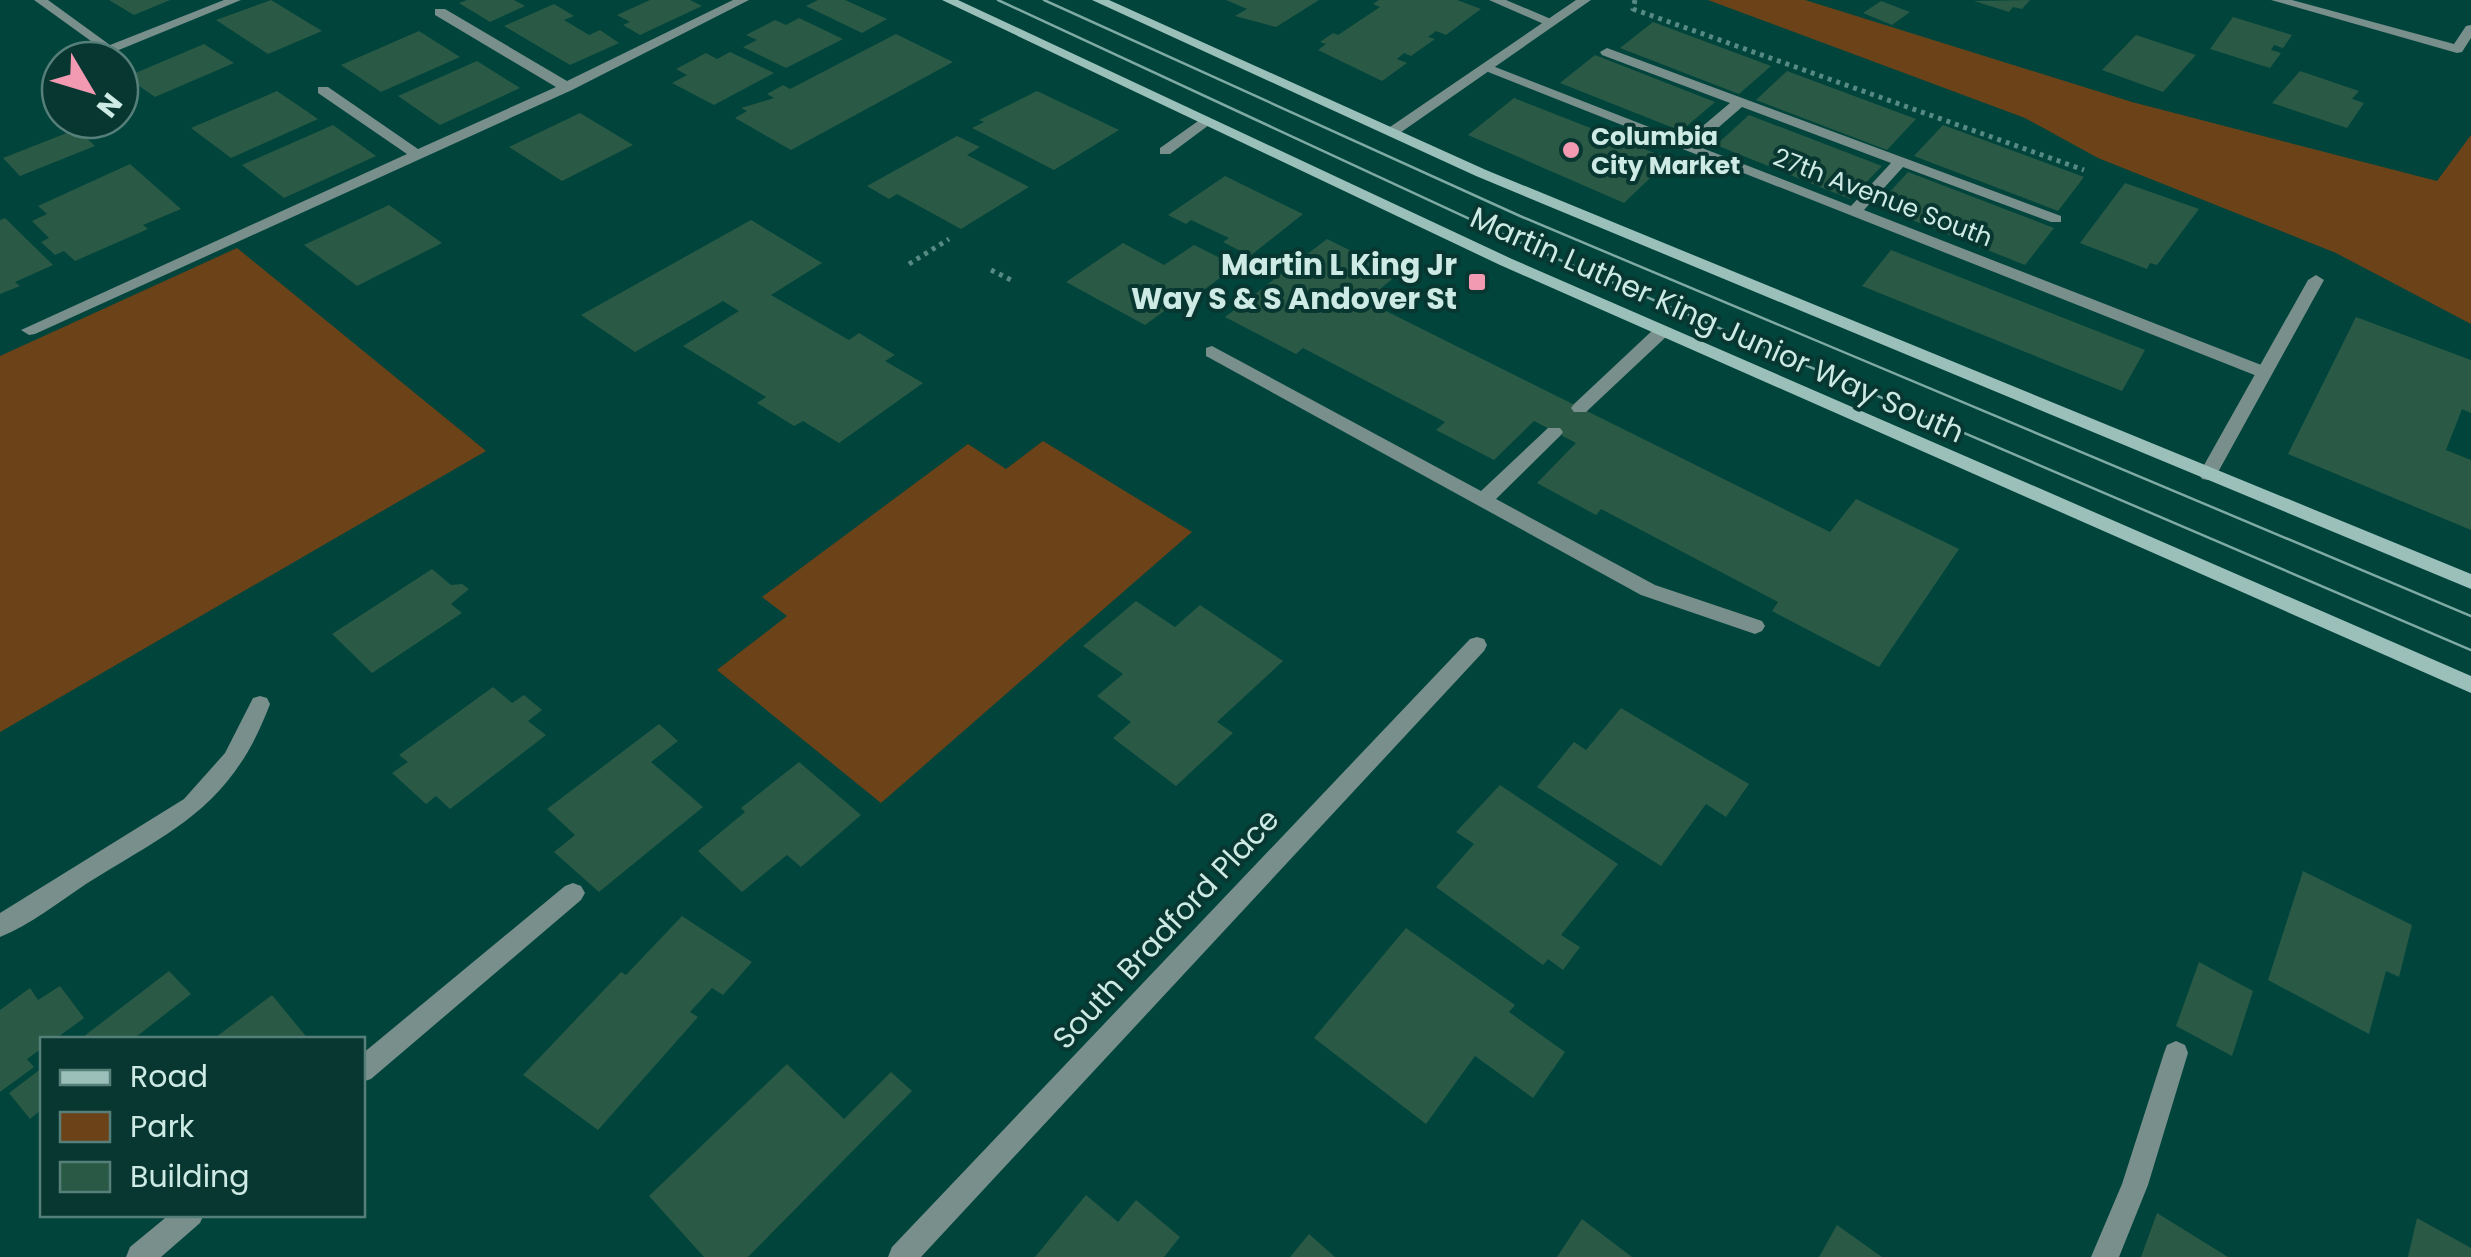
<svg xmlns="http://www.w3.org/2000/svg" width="2471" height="1257" viewBox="0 0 2471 1257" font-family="Poppins,sans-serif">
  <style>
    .green { fill: #6c4318 }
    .building { fill: #2a5a45 }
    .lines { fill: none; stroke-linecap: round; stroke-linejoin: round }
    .path { stroke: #568a83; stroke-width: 5; stroke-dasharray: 4 5; stroke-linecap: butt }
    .lane { fill: #788f8b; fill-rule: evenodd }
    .street { fill: #788f8b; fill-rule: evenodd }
    .secondary { fill: #9ac0b9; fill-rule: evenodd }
    .tram { stroke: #7eaaa3; stroke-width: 2.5 }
    .poi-dot { fill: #f19ab1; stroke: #083731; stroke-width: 4 }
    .labels { text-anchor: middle; stroke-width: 8; stroke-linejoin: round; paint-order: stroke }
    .far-poi-label { font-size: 25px; font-weight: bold; fill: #cdeae4; stroke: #083731; text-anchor: start }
    .far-street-label { font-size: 25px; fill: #cdeae4; stroke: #083731 }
    .poi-label { font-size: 30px; font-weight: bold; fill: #cdeae4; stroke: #083731; text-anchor: end }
    .street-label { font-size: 30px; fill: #cdeae4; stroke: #083731 }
  </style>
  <rect width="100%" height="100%" fill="#00443c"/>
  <path class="green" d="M 1708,0 L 1805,0 L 2132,102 L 2437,181 L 2471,135 L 2471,324 L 2336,253 L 2098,158 L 2025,118 Z
    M 237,248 L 486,451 L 0,732 L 0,356 Z
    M 1043,441 L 1192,532 L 881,803 L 717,670 L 787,616 L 762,597 L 968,444 L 1006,469 Z"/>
  <path class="building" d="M 109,0 L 170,0 L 134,15 Z
    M 271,0 L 322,31 L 268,54 L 216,20 Z
    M 467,0 L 514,0 L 525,6 L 490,22 L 459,3 Z
    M 650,0 L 690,0 L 702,6 L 640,35 L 623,25 L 630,22 L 617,15 Z
    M 818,0 L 845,0 L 887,19 L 862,33 L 806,6 Z
    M 1226,0 L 1319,0 L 1276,27 L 1235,16 L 1247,9 Z
    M 1379,0 L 1457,0 L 1481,9 L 1446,35 L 1436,31 L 1428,37 L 1435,39 L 1411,56 L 1404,53 L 1397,59 L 1407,63 L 1382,81 L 1318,50 L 1326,44 L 1320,42 L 1333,33 L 1338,35 L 1380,7 L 1373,4 Z
    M 2030,0 L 2022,9 L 2013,7 L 2009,12 L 1974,1 Z
    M 1881,1 L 1910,12 L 1892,25 L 1863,13 Z
    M 554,4 L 574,16 L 564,20 L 589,35 L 600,30 L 619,43 L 570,65 L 504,26 Z
    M 2233,17 L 2292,35 L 2283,48 L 2274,45 L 2271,50 L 2281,53 L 2270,68 L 2210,49 Z
    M 799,18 L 843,39 L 786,68 L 743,47 L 757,40 L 746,35 L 775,20 L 786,25 Z
    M 1653,22 L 1771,66 L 1739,94 L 1620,48 Z
    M 419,31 L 460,57 L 381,92 L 341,65 Z
    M 896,34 L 953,62 L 791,150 L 735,118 L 747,111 L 741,108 L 774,98 L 767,94 L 783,85 L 790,89 Z
    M 2136,35 L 2196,55 L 2163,92 L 2102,70 Z
    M 204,44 L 234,63 L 155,97 L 126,77 Z
    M 730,52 L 774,73 L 714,105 L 672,83 L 687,75 L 676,69 L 706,53 L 717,59 Z
    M 1595,55 L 1715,102 L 1681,131 L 1560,83 Z
    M 477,61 L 520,88 L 440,125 L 398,96 Z
    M 1787,71 L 1916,119 L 1887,150 L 1756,100 Z
    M 2300,71 L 2359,91 L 2352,99 L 2364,103 L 2347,128 L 2272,103 Z
    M 277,91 L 318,119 L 231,158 L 191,128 Z
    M 1037,91 L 1119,130 L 1054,170 L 972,128 L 984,122 L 979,120 Z
    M 1514,98 L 1670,159 L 1624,203 L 1468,135 Z
    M 580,113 L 633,145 L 562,181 L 509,147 Z
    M 1749,115 L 1882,166 L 1850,199 L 1716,145 Z
    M 333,125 L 376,156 L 284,198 L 242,165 Z
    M 1943,125 L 2084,177 L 2058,211 L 1914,156 Z
    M 77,129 L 95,146 L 20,176 L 3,158 Z
    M 957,136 L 980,147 L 967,155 L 1029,187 L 961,229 L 897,194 L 889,199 L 867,186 Z
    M 130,164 L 181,209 L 143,225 L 148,229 L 75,261 L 64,251 L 55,255 L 41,242 L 49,238 L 32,221 L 47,214 L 38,206 Z
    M 1908,172 L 2054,228 L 2025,265 L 1877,206 Z
    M 1225,176 L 1303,214 L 1250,256 L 1223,242 L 1229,238 L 1191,220 L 1186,224 L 1168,215 Z
    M 2125,183 L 2199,209 L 2157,265 L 2150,263 L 2147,269 L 2080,243 Z
    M 389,205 L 442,243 L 357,286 L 304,245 Z
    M 5,218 L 53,265 L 15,282 L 20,286 L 0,294 L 0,220 Z
    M 751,220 L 822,263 L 771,295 L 849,340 L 859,333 L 895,355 L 885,361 L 923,383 L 839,443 L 803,421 L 794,426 L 757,403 L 766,397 L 683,346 L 739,311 L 723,301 L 635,352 L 581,315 Z
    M 1327,239 L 1398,274 L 1366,301 L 1830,532 L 1856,499 L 1959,549 L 1879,667 L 1772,611 L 1778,602 L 1601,509 L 1596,515 L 1537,483 L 1576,443 L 1534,421 L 1494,460 L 1436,430 L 1445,422 L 1303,348 L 1296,354 L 1225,317 Z
    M 1123,243 L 1164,265 L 1194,245 L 1236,266 L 1174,312 L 1167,309 L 1145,325 L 1066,282 Z
    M 1891,250 L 2145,350 L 2122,391 L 1862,286 Z
    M 2356,317 L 2471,360 L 2471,413 L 2462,409 L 2446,450 L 2471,460 L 2471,530 L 2288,454 Z
    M 432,569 L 451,585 L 462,584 L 469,589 L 451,604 L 462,613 L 372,673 L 332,634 Z
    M 1136,601 L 1175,627 L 1200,605 L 1283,661 L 1217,722 L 1233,733 L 1176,786 L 1113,738 L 1131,722 L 1097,696 L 1123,674 L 1083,646 Z
    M 493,687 L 512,703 L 524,695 L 542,710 L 528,721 L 546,735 L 450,809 L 436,796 L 426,804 L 392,773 L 408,762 L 399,755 Z
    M 1621,708 L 1749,784 L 1726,817 L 1706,804 L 1661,866 L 1537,787 L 1574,742 L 1586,750 Z
    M 659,724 L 678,741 L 651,762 L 703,807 L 599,892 L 554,852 L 575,835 L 547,809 Z
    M 799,762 L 861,815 L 801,867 L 787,855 L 742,892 L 698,851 L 745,812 L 741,808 Z
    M 1500,785 L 1618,864 L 1561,935 L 1580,947 L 1563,970 L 1548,959 L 1543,965 L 1436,887 L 1474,844 L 1456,832 Z
    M 2303,871 L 2412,925 L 2399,977 L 2386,971 L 2369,1034 L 2268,980 Z
    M 682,916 L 752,962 L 723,995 L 712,988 L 690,1012 L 698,1017 L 598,1130 L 523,1075 L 621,972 L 626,975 Z
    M 1406,928 L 1515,1005 L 1509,1012 L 1565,1052 L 1533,1098 L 1475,1056 L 1426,1124 L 1314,1038 Z
    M 2199,962 L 2253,991 L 2232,1056 L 2176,1026 Z
    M 169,971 L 191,994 L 132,1040 L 79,1040 Z
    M 60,986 L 84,1018 L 54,1040 L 42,1040 L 42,1048 L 27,1059 L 34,1067 L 0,1092 L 0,1010 L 30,988 L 38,1000 Z
    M 272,995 L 309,1040 L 212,1040 Z
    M 787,1064 L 844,1119 L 891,1072 L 912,1091 L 748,1257 L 704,1257 L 649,1196 Z
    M 42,1068 L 42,1109 L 30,1119 L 9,1093 Z
    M 1086,1195 L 1118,1222 L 1136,1200 L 1180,1237 L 1164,1257 L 1035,1257 Z
    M 2157,1213 L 2228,1257 L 2141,1257 Z
    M 2417,1218 L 2471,1248 L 2471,1257 L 2408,1257 Z
    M 1582,1219 L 1632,1257 L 1557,1257 Z
    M 1837,1225 L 1882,1257 L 1819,1257 Z
    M 1309,1234 L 1335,1257 L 1290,1257 Z"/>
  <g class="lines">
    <path class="path" d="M 1635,0 L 1633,9 L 2084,170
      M 909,264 L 949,239
      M 991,270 L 1011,280"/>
    <path class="lane" d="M 34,0 L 48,0 L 110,45 L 224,0 L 241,0 L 109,54 Z
      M 733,0 L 749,0 L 572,90 L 35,334 L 29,335 L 21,330 L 407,154 L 318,93 L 318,87 L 328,87 L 418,149 L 556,87 L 435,15 L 435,9 L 445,9 L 567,81 Z
      M 1489,0 L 1506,0 L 1558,22 L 1546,25 Z
      M 1607,48 L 2061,216 L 2061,222 L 2051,222 L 1903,167 L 1864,210 L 2269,368 L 2272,372 L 2269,376 L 2257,376 L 1478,68 L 1490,65 L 1685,141 L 1730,103 L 1602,55 L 1600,52 ZM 1742,107 L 1891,163 L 1851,206 L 1697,146 Z
      M 1201,119 L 1213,122 L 1170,154 L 1160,154 L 1160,148 Z
      M 1661,327 L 1667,328 L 1667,336 L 1586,412 L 1574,412 L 1571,408 L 1574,404 L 1655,328 Z
      M 1212,346 L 1481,491 L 1548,428 L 1560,428 L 1563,432 L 1560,436 L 1496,499 L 1655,585 L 1762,621 L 1765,626 L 1762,631 L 1755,634 L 1641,595 L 1206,356 L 1206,348 Z
      M 260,696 L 267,698 L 270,704 C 231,808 174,829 86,884 C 59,902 30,925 0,937 L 0,913 L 184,799 L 225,753 L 253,698 Z
      M 573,883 L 581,886 L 585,893 L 581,900 L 371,1079 L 362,1082 L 362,1054 L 565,886 Z
      M 2176,1041 L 2185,1045 L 2188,1053 L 2148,1185 L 2119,1257 L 2091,1257 L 2122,1184 L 2164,1053 L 2167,1045 Z
      M 170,1214 L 204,1214 L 200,1223 L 161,1257 L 126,1257 L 130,1247 Z"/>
    <path class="street" d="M 1576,0 L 1591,0 L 1397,135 L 1387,135 L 1387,129 Z
      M 2271,0 L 2292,0 L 2454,44 L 2466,26 L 2471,25 L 2471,38 L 2462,52 L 2457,53 Z
      M 2316,275 L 2324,280 L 2217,474 L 2208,480 L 2202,479 L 2199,474 L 2308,280 Z
      M 1477,637 L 1484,639 L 1487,645 L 1484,651 L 921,1257 L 888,1257 L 892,1247 L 1470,639 Z"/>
    <path class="secondary" d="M 942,0 L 958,0 L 1512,259 L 2471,676 L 2471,693 L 1500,265 Z
      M 1092,0 L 1109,0 L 1486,170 L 2471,574 L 2471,589 L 1476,176 Z"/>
    <path class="tram" d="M 998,0 L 1532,248 L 2471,650
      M 1044,0 L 1520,216 L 2471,616"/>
  </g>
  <g class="poi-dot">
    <circle cx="1571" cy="150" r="10"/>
    <rect x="1467" y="272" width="20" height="20" rx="5"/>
  </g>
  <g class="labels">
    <g class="far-poi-label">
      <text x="1591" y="145">Columbia<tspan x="1591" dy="29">City Market</tspan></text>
    </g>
    <g class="far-street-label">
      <text transform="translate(1883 197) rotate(21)" y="9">27th Avenue South</text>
    </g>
    <g class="poi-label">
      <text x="1457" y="275">Martin L King Jr<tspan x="1457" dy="34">Way S &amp; S Andover St</tspan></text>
    </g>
    <g class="street-label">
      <text transform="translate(1717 325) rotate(24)" y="10">Martin Luther King Junior Way South</text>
      <text transform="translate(1166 929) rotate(-47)" y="10">South Bradford Place</text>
    </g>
  </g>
  <rect x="40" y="1037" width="325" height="180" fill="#083731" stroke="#577f79" stroke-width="2.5"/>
  <rect x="60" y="1070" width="50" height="15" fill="#9ac0b9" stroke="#577f79" stroke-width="2.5"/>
  <text x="130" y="1087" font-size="30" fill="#cdeae4">Road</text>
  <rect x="60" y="1112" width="50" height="30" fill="#6c4318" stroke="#577f79" stroke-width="2.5"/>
  <text x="130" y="1137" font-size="30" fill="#cdeae4">Park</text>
  <rect x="60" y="1162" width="50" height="30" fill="#2a5a45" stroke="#577f79" stroke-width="2.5"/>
  <text x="130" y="1187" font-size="30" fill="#cdeae4">Building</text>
  <g transform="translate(90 90) rotate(128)"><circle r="48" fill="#083731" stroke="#577f79" stroke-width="2.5"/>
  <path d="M0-8L18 38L0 25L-18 38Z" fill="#f19ab1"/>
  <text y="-15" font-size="28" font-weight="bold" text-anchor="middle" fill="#cdeae4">N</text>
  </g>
</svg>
